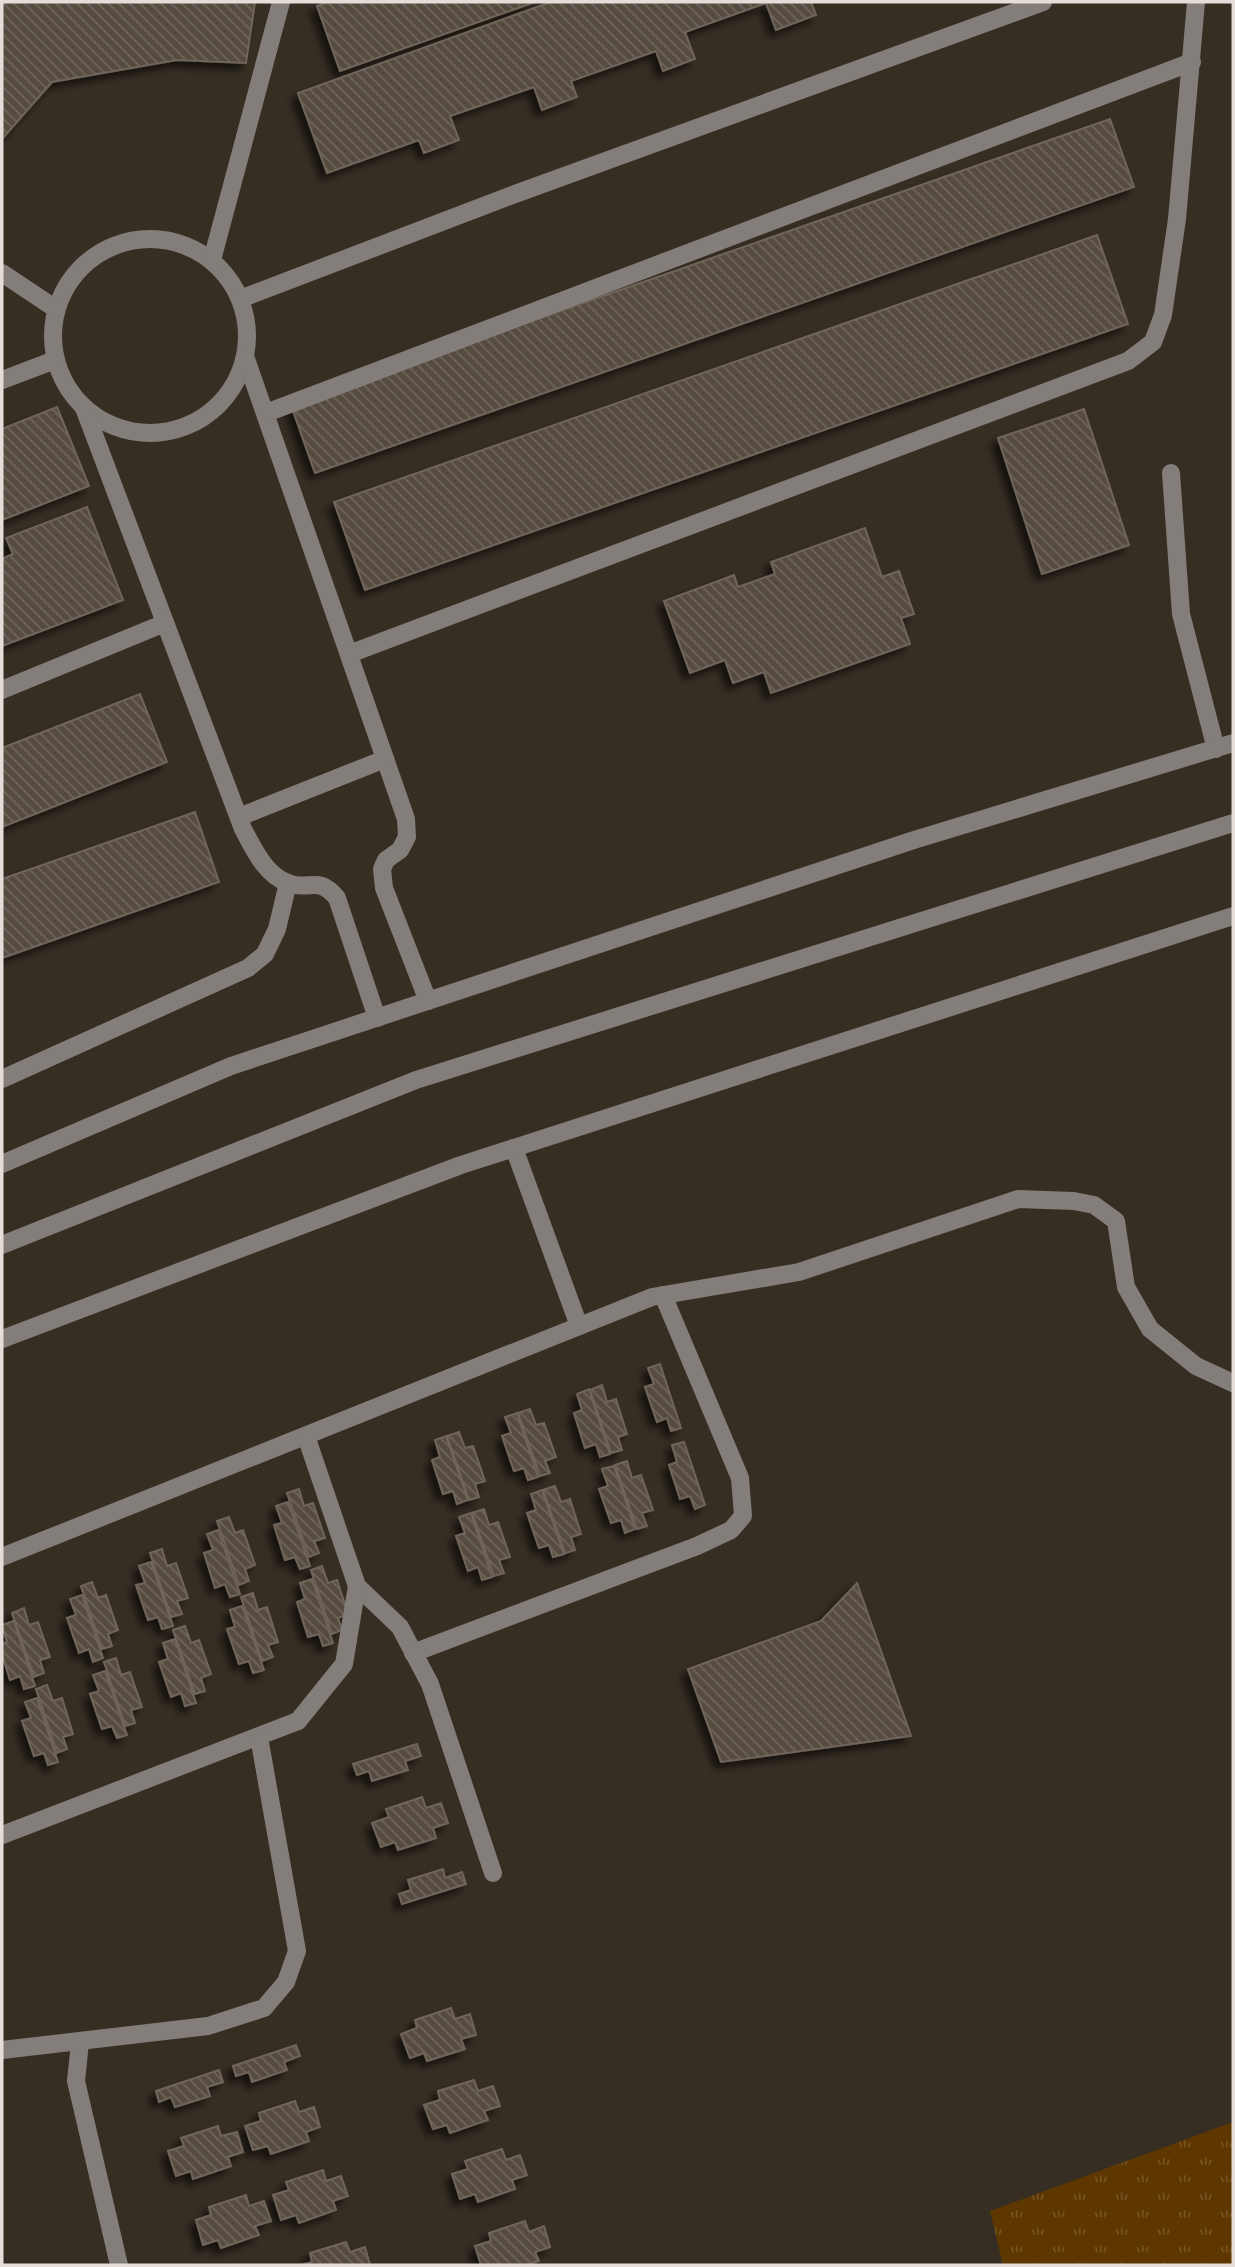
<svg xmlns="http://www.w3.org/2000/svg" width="1235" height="2267" font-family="Literata,serif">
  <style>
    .grass { fill: url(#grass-tufts) }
    .building { fill: url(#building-back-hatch); stroke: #70655a; stroke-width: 2; filter: url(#shadow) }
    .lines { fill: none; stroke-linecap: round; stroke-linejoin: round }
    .minor { stroke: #837e79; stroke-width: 18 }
  </style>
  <defs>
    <pattern id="grass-tufts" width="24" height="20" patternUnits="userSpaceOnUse" patternTransform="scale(1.75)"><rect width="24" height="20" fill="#5e3700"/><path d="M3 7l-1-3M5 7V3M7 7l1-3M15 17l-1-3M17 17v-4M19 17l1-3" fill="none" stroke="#755424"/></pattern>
    <pattern id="building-back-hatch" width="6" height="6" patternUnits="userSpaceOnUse" patternTransform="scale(1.75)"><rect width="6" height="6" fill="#564c41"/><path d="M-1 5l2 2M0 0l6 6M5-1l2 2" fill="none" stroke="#6e655c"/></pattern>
    <filter id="shadow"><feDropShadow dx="-6" dy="6" stdDeviation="3.5" flood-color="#0009"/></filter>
  </defs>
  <rect width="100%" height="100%" fill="#362d23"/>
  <!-- grass -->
  <path class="grass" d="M1233 2122V2265H1003L990 2211Z"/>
  <!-- building -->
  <g class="building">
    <path d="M2 2H255L246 63 177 60 52 82 2 139Z"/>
    <path d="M329 2H535L340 71 317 6Z"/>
    <path d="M551 2H811L816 15 776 30 766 3 685 32 695 59 663 71 656 51 571 81 577 97 542 110 534 87 450 116 459 140 424 153 419 140 327 173 298 93Z"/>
    <path d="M1110 119 1134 187 315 473 291 405Z"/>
    <path d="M1097 235 1128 324 365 590 334 502Z"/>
    <path d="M57 407 89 486 2 520V429Z"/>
    <path d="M1084 409 1129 545 1042 574 998 438Z"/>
    <path d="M87 507 123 600 2 646V559L13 554 6 538Z"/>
    <path d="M865 528 882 577 899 571 914 614 901 618 910 644 771 693 764 672 733 683 725 660 690 673 664 601 734 575 738 587 775 574 771 562Z"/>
    <path d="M140 694 167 762 2 827V748Z"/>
    <path d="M195 812 219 882 2 958V879Z"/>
    <path d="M660 1364 681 1428 671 1431 667 1418 657 1422 645 1387 654 1384 648 1368Z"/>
    <path d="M602 1385 607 1402 616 1399 627 1434 618 1437 622 1450 611 1453 590 1390Z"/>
    <path d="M589 1389 610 1454 600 1457 596 1444 585 1448 574 1413 582 1410 577 1394Z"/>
    <path d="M530 1409 536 1425 544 1423 556 1457 545 1461 550 1473 540 1476 518 1413Z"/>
    <path d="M517 1413 538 1477 528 1480 524 1468 514 1471 502 1436 511 1433 505 1417Z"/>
    <path d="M459 1432 465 1448 473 1446 485 1481 475 1484 479 1497 469 1500 447 1436Z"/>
    <path d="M446 1436 468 1500 457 1504 453 1491 443 1494 432 1460 440 1457 435 1440Z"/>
    <path d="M684 1442 705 1505 695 1509 690 1496 680 1499 669 1465 677 1462 672 1445Z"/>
    <path d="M627 1461 632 1478 641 1475 653 1510 642 1513 647 1526 637 1529 615 1465Z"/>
    <path d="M614 1466 635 1529 625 1533 621 1520 611 1523 599 1489 608 1486 602 1469Z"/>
    <path d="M555 1486 561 1502 570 1499 581 1534 571 1537 575 1550 565 1553 543 1490Z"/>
    <path d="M299 1489 304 1506 313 1503 325 1538 314 1541 319 1553 309 1557 287 1493Z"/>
    <path d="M542 1490 564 1554 553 1557 549 1545 539 1548 527 1513 536 1510 531 1494Z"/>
    <path d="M288 1502 310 1566 300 1569 295 1557 285 1560 274 1525 282 1523 276 1506Z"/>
    <path d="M484 1509 489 1525 498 1522 510 1557 499 1560 504 1573 494 1576 472 1513Z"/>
    <path d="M471 1513 492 1577 482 1580 478 1567 468 1571 456 1536 465 1533 459 1517Z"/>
    <path d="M229 1517 235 1533 243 1530 255 1565 245 1569 249 1581 239 1585 217 1521Z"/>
    <path d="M218 1530 240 1594 230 1597 225 1584 215 1588 204 1553 213 1550 207 1534Z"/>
    <path d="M162 1549 167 1566 176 1563 188 1598 177 1601 182 1614 171 1617 150 1553Z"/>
    <path d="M151 1562 173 1626 162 1629 158 1617 148 1620 136 1585 145 1583 139 1566Z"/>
    <path d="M322 1566 328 1583 337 1580 348 1614 338 1618 342 1630 332 1634 311 1570Z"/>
    <path d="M312 1579 333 1643 323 1646 319 1634 308 1637 297 1602 305 1599 300 1583Z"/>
    <path d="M92 1582 98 1598 106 1595 118 1630 108 1634 112 1646 102 1649 81 1586Z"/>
    <path d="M857 1583 911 1736 721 1762 688 1669 821 1621Z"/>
    <path d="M253 1593 258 1610 267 1607 278 1642 268 1645 273 1657 262 1661 241 1597Z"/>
    <path d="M82 1595 103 1658 93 1662 89 1649 79 1653 67 1618 76 1615 70 1599Z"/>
    <path d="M242 1606 264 1670 253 1673 249 1661 239 1664 227 1629 235 1627 230 1610Z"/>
    <path d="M24 1608 29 1625 38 1622 50 1657 40 1660 44 1673 34 1677 12 1613Z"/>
    <path d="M14 1621 35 1686 24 1689 20 1676 10 1680 2 1654V1644L7 1642 2 1625Z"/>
    <path d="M185 1626 191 1643 199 1640 211 1674 201 1678 205 1691 195 1694 173 1630Z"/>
    <path d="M175 1639 196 1703 185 1706 181 1693 171 1697 159 1662 168 1659 163 1643Z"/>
    <path d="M116 1658 121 1675 130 1672 142 1707 131 1710 135 1723 125 1726 104 1662Z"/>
    <path d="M105 1671 127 1735 117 1738 112 1726 102 1729 90 1694 99 1691 93 1675Z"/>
    <path d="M47 1685 53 1701 62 1698 73 1734 63 1737 67 1749 57 1753 36 1689Z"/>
    <path d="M37 1698 58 1762 48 1765 44 1753 34 1756 22 1721 31 1718 25 1702Z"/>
    <path d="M417 1744 421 1756 405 1761 408 1770 372 1781 369 1771 357 1775 353 1764Z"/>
    <path d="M422 1797 426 1808 441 1803 448 1823 433 1828 436 1838 398 1850 395 1842 381 1847 372 1823 389 1817 386 1809Z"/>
    <path d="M443 1869 445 1878 462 1872 466 1884 402 1904 399 1894 411 1890 408 1880Z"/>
    <path d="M451 2008 455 2019 470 2014 476 2035 461 2039 465 2049 427 2061 424 2053 410 2058 401 2034 417 2028 415 2020Z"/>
    <path d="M296 2045 300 2056 284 2062 287 2070 252 2082 249 2072 236 2076 233 2066Z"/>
    <path d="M219 2070 223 2082 207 2087 210 2096 175 2107 171 2097 159 2102 156 2091Z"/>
    <path d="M474 2080 478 2091 493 2086 500 2106 484 2111 488 2120 450 2133 447 2125 433 2129 424 2105 440 2100 438 2091Z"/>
    <path d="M295 2101 299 2112 314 2107 320 2127 306 2132 309 2141 271 2154 268 2146 253 2150 245 2126 261 2121 259 2113Z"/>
    <path d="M218 2126 221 2136 237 2132 243 2152 228 2157 231 2166 193 2179 191 2171 176 2176 168 2151 184 2146 181 2138Z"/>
    <path d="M502 2149 506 2160 520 2155 527 2175 512 2180 515 2189 478 2202 475 2194 460 2199 452 2174 468 2169 465 2161Z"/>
    <path d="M323 2170 326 2181 341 2176 348 2196 333 2201 336 2210 299 2223 296 2215 281 2220 273 2195 289 2190 286 2182Z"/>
    <path d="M246 2195 249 2206 264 2201 271 2221 255 2226 259 2235 221 2248 218 2240 203 2245 196 2220 211 2215 209 2207Z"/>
    <path d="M525 2221 529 2232 544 2226 550 2247 535 2252 539 2261 526 2265H481L475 2246 491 2241 489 2233Z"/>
    <path d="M346 2242 350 2252 365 2247 370 2265H301L312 2262 310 2253Z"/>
  </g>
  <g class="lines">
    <!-- minor -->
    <g class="minor">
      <circle cx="150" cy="336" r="97"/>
      <path d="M212 260 281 2"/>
      <path d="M2 273 56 309"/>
      <path d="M240 299 515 194 1043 2"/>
      <path d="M246 359 406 819 407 837 400 850 386 860 382 869 384 888 428 1001"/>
      <path d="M2 380 55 360"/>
      <path d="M84 408 243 829C254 849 265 875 288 883 310 892 317 874 337 898L377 1018"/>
      <path d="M266 413 1192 62"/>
      <path d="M1171 473 1181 614 1216 749"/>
      <path d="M349 654 1128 361 1153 342 1163 315 1177 219 1196 2"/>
      <path d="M2 690 165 623"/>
      <path d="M239 817 385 759"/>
      <path d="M2 1079 248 968 265 954 277 929 288 883"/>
      <path d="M514 1148 579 1326"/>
      <path d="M2 1164 231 1066 914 840 1233 743"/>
      <path d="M2 1245 416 1080 1233 823"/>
      <path d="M2 1339 461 1165 1233 916"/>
      <path d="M2 1557 652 1297 799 1272 1018 1199 1074 1201 1094 1205 1116 1221 1126 1287 1150 1329 1196 1366 1233 1383"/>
      <path d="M357 1586 400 1627 430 1684 493 1873"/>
      <path d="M413 1653 697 1546 731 1530 743 1516 740 1478 663 1295"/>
      <path d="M2 1835 298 1721 344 1664 357 1586 306 1436"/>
      <path d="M80 2042 76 2081 119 2265"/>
      <path d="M2 2050 208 2026 264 2008 286 1982 297 1951 259 1737"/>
    </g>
  </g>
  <!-- border -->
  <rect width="1235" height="2267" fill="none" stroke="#e5ded8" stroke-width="7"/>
</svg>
